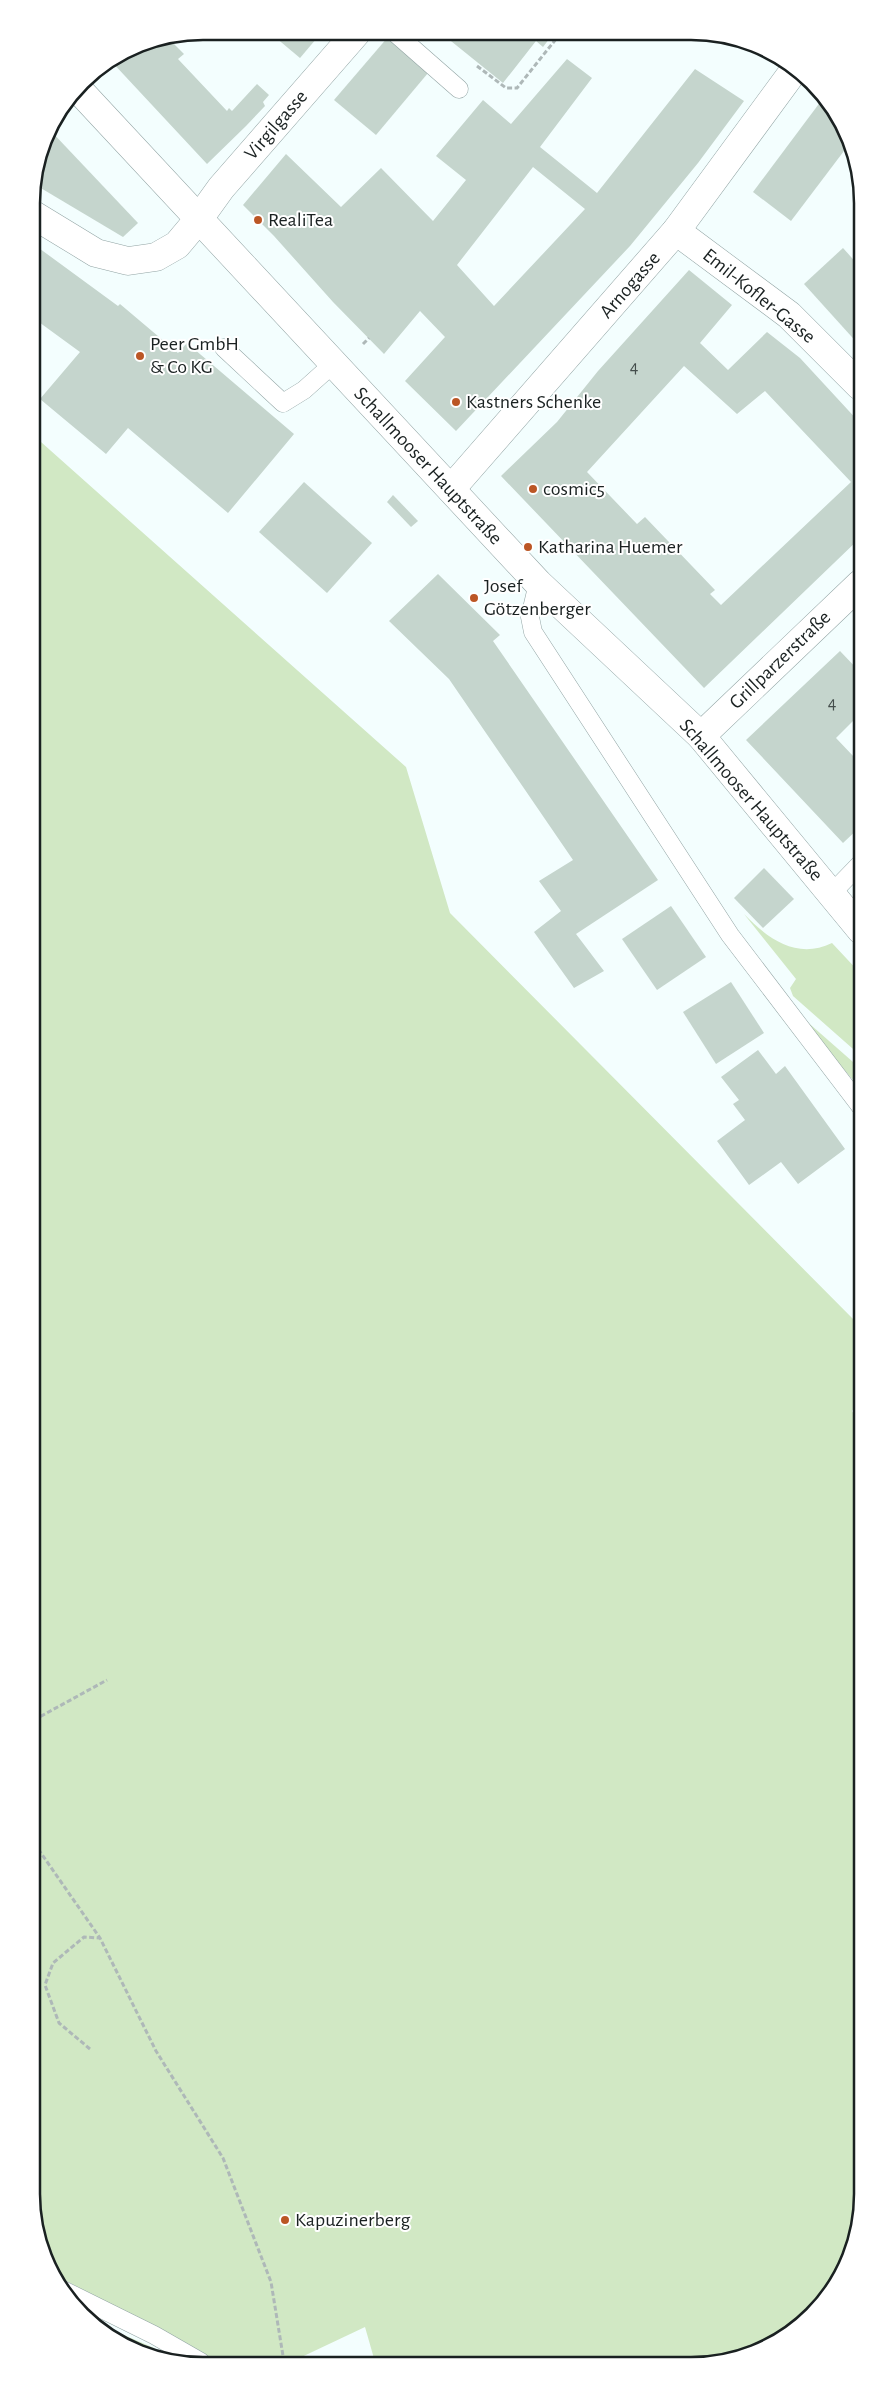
<svg xmlns="http://www.w3.org/2000/svg" width="894" height="2397" font-family="'Alegreya Sans',sans-serif">
  <style>
    .green { fill: #d1e8c4 }
    .building { fill: #c5d5cd; fill-rule: evenodd }
    .lines { fill: none; stroke-linecap: round; stroke-linejoin: round }
    .lane-casing { stroke: #92a4a4; stroke-width: 19 }
    .street-casing { stroke: #92a4a4; stroke-width: 29 }
    .secondary-casing { stroke: #92a4a4; stroke-width: 29 }
    .path { stroke: #aeb8b8; stroke-width: 3; stroke-dasharray: 5 2.5; stroke-linecap: butt }
    .lane { stroke: #fff; stroke-width: 18 }
    .street { stroke: #fff; stroke-width: 28 }
    .secondary { stroke: #fff; stroke-width: 28 }
    .poi-dot { fill: #bb5625; stroke: #fff; stroke-width: 2 }
    .labels { text-anchor: middle; dominant-baseline: central; stroke-width: 4; stroke-linejoin: round; paint-order: stroke }
    .number-label { font-size: 18px; fill: #454e4c }
    .street-label { font-size: 20px; fill: #1a2121; stroke: #fff }
    .poi-label { font-size: 20px; fill: #1a2121; stroke: #fff; text-anchor: start }
    .rim { fill: none; stroke: #1a2121; stroke-width: 2.5 }
  </style>
  <rect width="100%" height="100%" fill="#f3fefe"/>
  <!-- green -->
  <g class="green">
    <path d="M32 434 406 767 450 913 861 1327V1398L852 1411 861 1427 862 2205 850 2260 820 2307 777 2343 725 2362H375L365 2327 291 2362H215L52 2273 35 2228Z"/>
    <path d="M744 914C768 939 797 960 832 943L861 974V1056L793 996 790 988 796 979Z"/>
    <path d="M804 1019 861 1069V1089L804 1024Z"/>
    <path d="M87 2319 154 2348 170 2363 127 2348Z"/>
  </g>
  <!-- building -->
  <g class="building">
    <path d="M269 32H322L300 58Z"/>
    <path d="M441 33H498L553 34 543 47 536 41 503 83Z"/>
    <path d="M388 37 428 73 376 135 334 100Z"/>
    <path d="M168 38 184 54 178 59 227 111 229 108 232 111 257 84 269 95 263 102 265 106 246 126 207 164 111 61 137 44Z"/>
    <path d="M567 59 592 78 540 147 597 193 695 69 744 101 698 163 630 246 456 431 405 381 445 337 420 311 384 354 333 302 274 236 243 205 286 154 341 207 381 168 433 221 466 180 436 156 483 100 511 124ZM533 167 585 209 494 306 457 265Z"/>
    <path d="M824 97 840 117 850 143 791 221 753 192Z"/>
    <path d="M49 129 138 223 123 237 34 184Z"/>
    <path d="M32 243 118 306 120 304 178 353 187 343 294 434 228 513 128 428 106 454 40 399 80 352 32 317Z"/>
    <path d="M843 248 860 267V346L804 284Z"/>
    <path d="M689 270 732 305 700 343 728 370 767 332 800 358 860 423V538L704 688 501 476 557 422 598 371ZM684 366 737 414 765 391 851 482 721 605 710 594 715 590 645 517 637 524 587 472Z"/>
    <path d="M304 482 372 543 327 593 259 532Z"/>
    <path d="M393 495 418 521 411 527 387 502Z"/>
    <path d="M438 574 500 635 493 641 658 880 576 934 604 971 574 988 534 932 561 911 539 881 573 860 449 679 389 621Z"/>
    <path d="M840 651 860 672V714L836 738 855 758 860 753V827L843 843 746 740Z"/>
    <path d="M764 868 794 899 763 928 734 898Z"/>
    <path d="M671 906 706 957 657 990 622 939Z"/>
    <path d="M731 982 764 1033 716 1064 683 1012Z"/>
    <path d="M758 1050 776 1074 785 1066 845 1149 798 1184 781 1162 749 1185 717 1141 745 1120 733 1104 739 1100 721 1077Z"/>
  </g>
  <g class="lines">
    <defs>
      <g id="lane">
        <path d="M394 32 459 89"/>
        <path d="M224 348 283 403 304 390 333 364"/>
        <path d="M538 583 530 617 533 632 730 935 861 1107"/>
        <path d="M831 894 860 864"/>
        <path d="M61 2289 154 2335 201 2362"/>
      </g>
      <g id="street">
        <path d="M32 214 96 253 128 261 156 257 177 245 198 220 221 188 357 32"/>
        <path d="M676 231 789 315 860 386"/>
        <path d="M451 489 676 231 795 69"/>
        <path d="M701 736 860 584"/>
      </g>
      <path id="secondary" d="M78 89 538 583 701 736 861 930"/>
    </defs>
    <!-- lane casing -->
    <use href="#lane" class="lane-casing"/>
    <!-- street casing -->
    <use href="#street" class="street-casing"/>
    <!-- secondary casing -->
    <use href="#secondary" class="secondary-casing"/>
    <!-- path -->
    <g class="path">
      <path d="M477 66 506 88H517L560 34"/>
      <path d="M363 344 369 338"/>
      <path d="M34 1720 107 1680"/>
      <path d="M34 1843 100 1938 156 2051 223 2158 271 2282 284 2362"/>
      <path d="M90 2049 59 2023 45 1985 53 1963 84 1937 99 1938"/>
    </g>
    <!-- lane -->
    <use href="#lane" class="lane"/>
    <!-- street -->
    <use href="#street" class="street"/>
    <!-- secondary -->
    <use href="#secondary" class="secondary"/>
  </g>
  <!-- markers -->
  <g class="poi-dot">
    <circle cx="258" cy="220" r="5"/>
    <circle cx="140" cy="356" r="5"/>
    <circle cx="456" cy="402" r="5"/>
    <circle cx="533" cy="489" r="5"/>
    <circle cx="528" cy="547" r="5"/>
    <circle cx="474" cy="598" r="5"/>
    <circle cx="285" cy="2220" r="5"/>
  </g>
  <g class="labels">
    <!-- number labels -->
    <g class="number-label">
      <text x="634" y="368">4</text>
      <text x="832" y="704">4</text>
    </g>
    <!-- street labels -->
    <g class="street-label">
      <text transform="translate(276 125) rotate(-49)">Virgilgasse</text>
      <text transform="translate(630 285) rotate(-49)">Arnogasse</text>
      <text transform="translate(759 296) rotate(39)">Emil-Kofler-Gasse</text>
      <text transform="translate(428 466) rotate(47)">Schallmooser Hauptstraße</text>
      <text transform="translate(780 660) rotate(-44)">Grillparzerstraße</text>
      <text transform="translate(751 800) rotate(49)">Schallmooser Hauptstraße</text>
    </g>
    <!-- poi labels -->
    <g class="poi-label">
      <text x="268" y="220">RealiTea</text>
      <text x="150" y="344">Peer GmbH<tspan x="150" dy="23">&amp; Co KG</tspan></text>
      <text x="466" y="402">Kastners Schenke</text>
      <text x="543" y="489">cosmic5</text>
      <text x="538" y="547">Katharina Huemer</text>
      <text x="484" y="586">Josef<tspan x="484" dy="23">Götzenberger</tspan></text>
      <text x="295" y="2220">Kapuzinerberg</text>
    </g>
  </g>
  <!-- crop -->
  <path d="M0 0H894V2397H0ZM203 40H691A163 163 0 0 1 854 203V2194A163 163 0 0 1 691 2357H203A163 163 0 0 1 40 2194V203A163 163 0 0 1 203 40Z" fill="#fff" fill-rule="evenodd"/>
  <path class="rim" d="M203 40H691A163 163 0 0 1 854 203V2194A163 163 0 0 1 691 2357H203A163 163 0 0 1 40 2194V203A163 163 0 0 1 203 40Z"/>
</svg>
